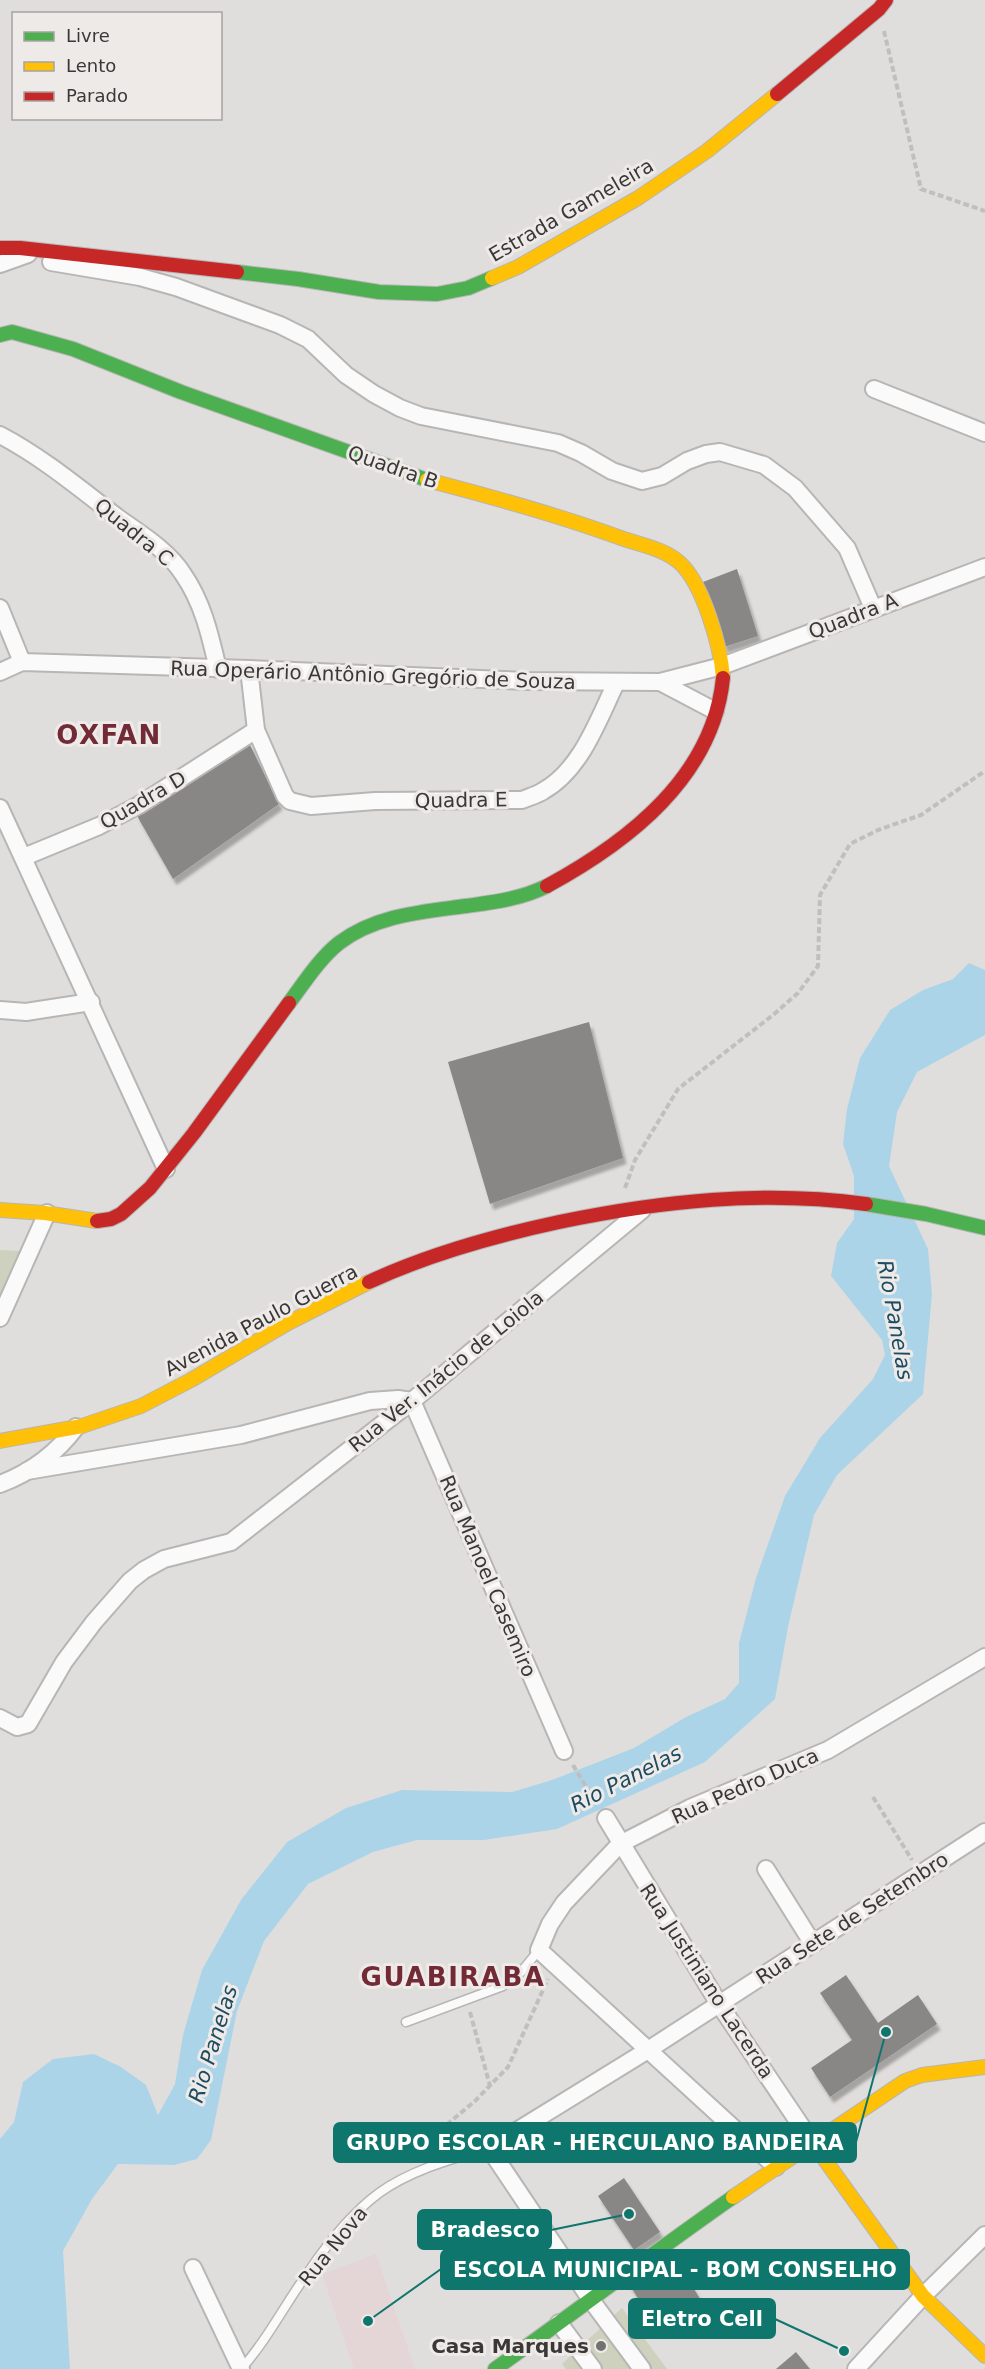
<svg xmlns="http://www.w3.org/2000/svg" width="985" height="2369" font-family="'DejaVu Sans',sans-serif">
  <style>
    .education { fill: #e4d5d6 }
    .green { fill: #ced1bd }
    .water { fill: #acd4e9 }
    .building { fill: #888786; filter: url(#shadow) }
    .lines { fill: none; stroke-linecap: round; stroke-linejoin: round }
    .lane-casing { stroke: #b7b6b4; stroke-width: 11 }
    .street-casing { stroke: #b7b6b4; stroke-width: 20 }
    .fast-casing { stroke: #b7b6b4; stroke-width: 16 }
    .slow-casing { stroke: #b7b6b4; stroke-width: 16 }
    .jam-casing { stroke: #b7b6b4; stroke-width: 16 }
    .path { stroke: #c0bfbf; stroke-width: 4; stroke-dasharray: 6 3; stroke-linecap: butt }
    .lane { stroke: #fafafa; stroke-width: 8 }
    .street { stroke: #fafafa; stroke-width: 16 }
    .fast { stroke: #4caf50; stroke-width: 14 }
    .slow { stroke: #ffc107; stroke-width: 14 }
    .jam { stroke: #c62828; stroke-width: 14 }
    .poi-dot { fill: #747271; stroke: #eeeae8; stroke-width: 2 }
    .labels { text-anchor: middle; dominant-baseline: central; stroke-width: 6; stroke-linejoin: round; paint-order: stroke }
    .street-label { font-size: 20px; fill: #3a3837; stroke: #eeeae8 }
    .poi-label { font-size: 20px; font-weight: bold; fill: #3a3837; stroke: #eeeae8; text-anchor: end }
    .water-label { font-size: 21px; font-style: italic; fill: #1d4c62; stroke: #eeeae8 }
    .district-label { font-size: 26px; font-weight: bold; letter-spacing: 1.5px; fill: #722b36; stroke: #eeeae8 }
    .leader { fill: none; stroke: #0f766e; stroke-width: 2 }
    .callout-dot { fill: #0f766e; stroke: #eeeae8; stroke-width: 2 }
    .callout { fill: #0f766e; stroke: #0f766e; stroke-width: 2 }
    .callout-label { font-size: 21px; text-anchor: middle; font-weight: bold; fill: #fff }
  </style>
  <defs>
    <filter id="shadow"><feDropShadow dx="3.5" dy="6" stdDeviation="1.5" flood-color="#0004"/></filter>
  </defs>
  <rect width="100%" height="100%" fill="#e0dedc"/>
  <!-- education -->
  <path class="education" d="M376 2254 415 2369H354L322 2274Z"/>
  <!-- green -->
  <g class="green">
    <path d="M0 1250 20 1251 0 1296Z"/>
    <path d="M622 2308 667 2369H566L562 2364Z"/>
  </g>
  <!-- water -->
  <path class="water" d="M969 963 985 970V1035L917 1072 897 1112 889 1166 928 1249 932 1294 923 1394 837 1475 814 1515 788 1627 775 1699 705 1762 557 1829 484 1840H417L373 1852 308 1884 264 1941 237 2011 211 2140 197 2159 174 2165 118 2164 92 2199 63 2251 70 2369H0V2139L14 2122 23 2082 53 2059 94 2054 121 2067 146 2085 158 2115 175 2084 183 2035 202 1970 241 1900 287 1842 346 1808 402 1790 512 1792 552 1780 634 1748 686 1717 725 1699 739 1683V1643L756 1578 785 1496 820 1438 873 1379 885 1355 882 1340 831 1276 837 1243 854 1219V1176L843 1144 847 1109 860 1058 890 1010 923 990 953 979Z"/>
  <!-- building -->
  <g class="building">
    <path d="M737 569 758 636 724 647 703 582Z"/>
    <path d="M249 743 279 804 173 879 136 814Z"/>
    <path d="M589 1022 623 1158 490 1204 448 1062Z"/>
    <path d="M846 1975 878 2023 918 1995 937 2024 830 2097 811 2068 852 2040 820 1993Z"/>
    <path d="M624 2178 660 2232 634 2250 598 2196Z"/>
    <path d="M668 2247 702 2302 659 2332 624 2276Z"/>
    <path d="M796 2352 810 2369H776Z"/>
  </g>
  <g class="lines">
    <defs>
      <g id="lane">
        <path d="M406 2022 503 1986 521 1972 539 1950"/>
        <path d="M241 2369C268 2339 285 2304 309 2271 328 2243 352 2213 379 2193 411 2170 452 2159 489 2148"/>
      </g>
      <g id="street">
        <path d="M51 262 140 277 176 287 280 325 308 339 346 375 374 394 400 408 421 416 558 443 581 453 612 471 642 481 662 476 687 461 706 454 720 452 764 465 795 488 847 548 873 608"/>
        <path d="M0 264 28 254"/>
        <path d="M874 389 985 433"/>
        <path d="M0 435C42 457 79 488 117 517 139 533 168 550 183 574 203 603 210 635 218 669"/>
        <path d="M0 608 22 662"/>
        <path d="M249 669 256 730 285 796 290 801 311 806 375 801 522 800C529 797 537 795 543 791 581 770 598 720 616 683"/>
        <path d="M0 672 22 662 249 669 527 681 660 682 722 666 985 567"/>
        <path d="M660 682 715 711"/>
        <path d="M0 808 166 1169"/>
        <path d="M24 857 99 826 139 805 256 730"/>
        <path d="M0 1010 26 1012 91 1002"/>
        <path d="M0 1318 47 1213"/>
        <path d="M412 1401 564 1751"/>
        <path d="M27 1471 241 1435 370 1401 398 1399 412 1401"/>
        <path d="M0 1484C32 1472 56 1454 76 1427"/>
        <path d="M0 1718 17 1727 28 1724 64 1662 94 1622 130 1581 144 1570 164 1559 231 1542 412 1401 642 1210"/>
        <path d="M606 1818 719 2004 812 2142"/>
        <path d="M766 1869 813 1944"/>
        <path d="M776 2167 539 1950 550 1924 564 1903 620 1844 690 1808 828 1750 985 1657"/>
        <path d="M193 2268 241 2369"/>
        <path d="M559 2323 593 2369"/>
        <path d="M642 2369 591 2300 489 2148 648 2050 985 1832"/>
        <path d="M856 2369 923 2296 985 2235"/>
      </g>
      <g id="fast">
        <path d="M237 272 298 279 379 292 437 294 468 288 492 278"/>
        <path d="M0 335 12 332 73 349 181 392 427 480"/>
        <path d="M289 1003C304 983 319 959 339 943 376 915 422 912 466 906 494 902 521 899 547 886"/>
        <path d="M866 1204 926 1214 985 1228"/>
        <path d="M495 2369C575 2312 653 2253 733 2197"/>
      </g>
      <g id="slow">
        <path d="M492 278 518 267 638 198 707 151 777 94"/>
        <path d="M427 480C493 497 558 515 621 538 641 545 665 549 680 563 703 584 721 647 723 678"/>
        <path d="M0 1210 45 1213 97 1221"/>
        <path d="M0 1441 82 1426 141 1406 191 1380 288 1323 369 1282"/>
        <path d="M812 2142 923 2296 985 2356"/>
        <path d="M733 2197 905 2081 922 2075 985 2067"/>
      </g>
      <g id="jam">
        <path d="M777 94 879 9 886 0"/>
        <path d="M0 248H20L237 272"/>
        <path d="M547 886C628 842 713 777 723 678"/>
        <path d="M97 1221 111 1219 121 1214 150 1188 194 1133 289 1003"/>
        <path d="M369 1282C429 1254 494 1236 559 1222 661 1201 762 1190 866 1204"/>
      </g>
    </defs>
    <!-- lane casing -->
    <use href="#lane" class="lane-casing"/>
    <!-- street casing -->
    <use href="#street" class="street-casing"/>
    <!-- fast casing -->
    <use href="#fast" class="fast-casing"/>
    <!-- slow casing -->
    <use href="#slow" class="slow-casing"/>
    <!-- jam casing -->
    <use href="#jam" class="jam-casing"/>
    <!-- path -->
    <g class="path">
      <path d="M884 31 921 189 985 211"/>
      <path d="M625 1188 635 1160 678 1089 773 1015 798 993 818 966 820 895 850 844 878 830 921 815 985 771"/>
      <path d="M573 1765 597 1805"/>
      <path d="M873 1797 912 1860"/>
      <path d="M470 2012 490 2086"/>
      <path d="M437 2153 432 2137 475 2101 508 2067 548 1979"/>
    </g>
    <!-- lane -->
    <use href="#lane" class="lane"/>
    <!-- street -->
    <use href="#street" class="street"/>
    <!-- fast -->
    <use href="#fast" class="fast"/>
    <!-- slow -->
    <use href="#slow" class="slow"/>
    <!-- jam -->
    <use href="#jam" class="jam"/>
  </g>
  <!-- markers -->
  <circle class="poi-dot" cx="601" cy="2346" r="6"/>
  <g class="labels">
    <!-- street labels -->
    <g class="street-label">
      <text transform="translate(571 210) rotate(-30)">Estrada Gameleira</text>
      <text transform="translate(393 467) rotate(19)">Quadra B</text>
      <text transform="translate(134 532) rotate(39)">Quadra C</text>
      <text transform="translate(853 616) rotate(-21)">Quadra A</text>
      <text transform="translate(373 675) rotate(2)">Rua Operário Antônio Gregório de Souza</text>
      <text transform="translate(143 800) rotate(-30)">Quadra D</text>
      <text transform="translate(461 800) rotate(-1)">Quadra E</text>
      <text transform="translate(261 1320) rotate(-28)">Avenida Paulo Guerra</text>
      <text transform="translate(446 1371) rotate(-39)">Rua Ver. Inácio de Loiola</text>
      <text transform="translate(488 1576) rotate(67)">Rua Manoel Casemiro</text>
      <text transform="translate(745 1786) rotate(-24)">Rua Pedro Duca</text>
      <text transform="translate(852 1918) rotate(-33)">Rua Sete de Setembro</text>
      <text transform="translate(707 1981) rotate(57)">Rua Justiniano Lacerda</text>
      <text transform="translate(333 2246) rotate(-51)">Rua Nova</text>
    </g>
    <!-- poi labels -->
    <g class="poi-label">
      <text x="589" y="2346">Casa Marques</text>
    </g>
    <!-- water labels -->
    <g class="water-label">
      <text transform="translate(895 1320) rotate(80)">Rio Panelas</text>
      <text transform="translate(626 1779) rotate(-27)">Rio Panelas</text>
      <text transform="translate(213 2044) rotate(-73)">Rio Panelas</text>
    </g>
    <!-- district labels -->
    <g class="district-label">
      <text x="109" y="735">OXFAN</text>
      <text x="453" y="1977">GUABIRABA</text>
    </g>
  </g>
  <!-- callouts -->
  <path class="leader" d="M886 2032L856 2142M629 2214L551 2230M368 2321L441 2269M844 2351L775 2319"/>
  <g class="callout-dot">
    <circle cx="886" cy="2032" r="6"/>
    <circle cx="629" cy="2214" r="6"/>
    <circle cx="368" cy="2321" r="6"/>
    <circle cx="844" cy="2351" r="6"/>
  </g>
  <g class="callout">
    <rect x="334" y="2123" width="522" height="39" rx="6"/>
    <rect x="418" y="2210" width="133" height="39" rx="6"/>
    <rect x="441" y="2250" width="468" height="39" rx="6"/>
    <rect x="629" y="2299" width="146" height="39" rx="6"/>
  </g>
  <g class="callout-label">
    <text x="595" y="2150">GRUPO ESCOLAR - HERCULANO BANDEIRA</text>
    <text x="485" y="2237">Bradesco</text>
    <text x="675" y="2277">ESCOLA MUNICIPAL - BOM CONSELHO</text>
    <text x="702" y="2326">Eletro Cell</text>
  </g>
  <!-- legend -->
  <rect x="12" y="12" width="210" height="108" fill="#eeeae8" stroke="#a6a3a1" stroke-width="1.5"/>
  <rect x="24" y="32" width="30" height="9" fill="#4caf50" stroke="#a6a3a1" stroke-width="1.5"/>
  <text x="66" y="42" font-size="18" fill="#3a3837">Livre</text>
  <rect x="24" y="62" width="30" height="9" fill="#ffc107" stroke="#a6a3a1" stroke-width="1.5"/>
  <text x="66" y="72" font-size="18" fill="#3a3837">Lento</text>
  <rect x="24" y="92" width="30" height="9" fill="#c62828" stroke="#a6a3a1" stroke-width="1.5"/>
  <text x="66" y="102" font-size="18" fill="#3a3837">Parado</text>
</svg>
